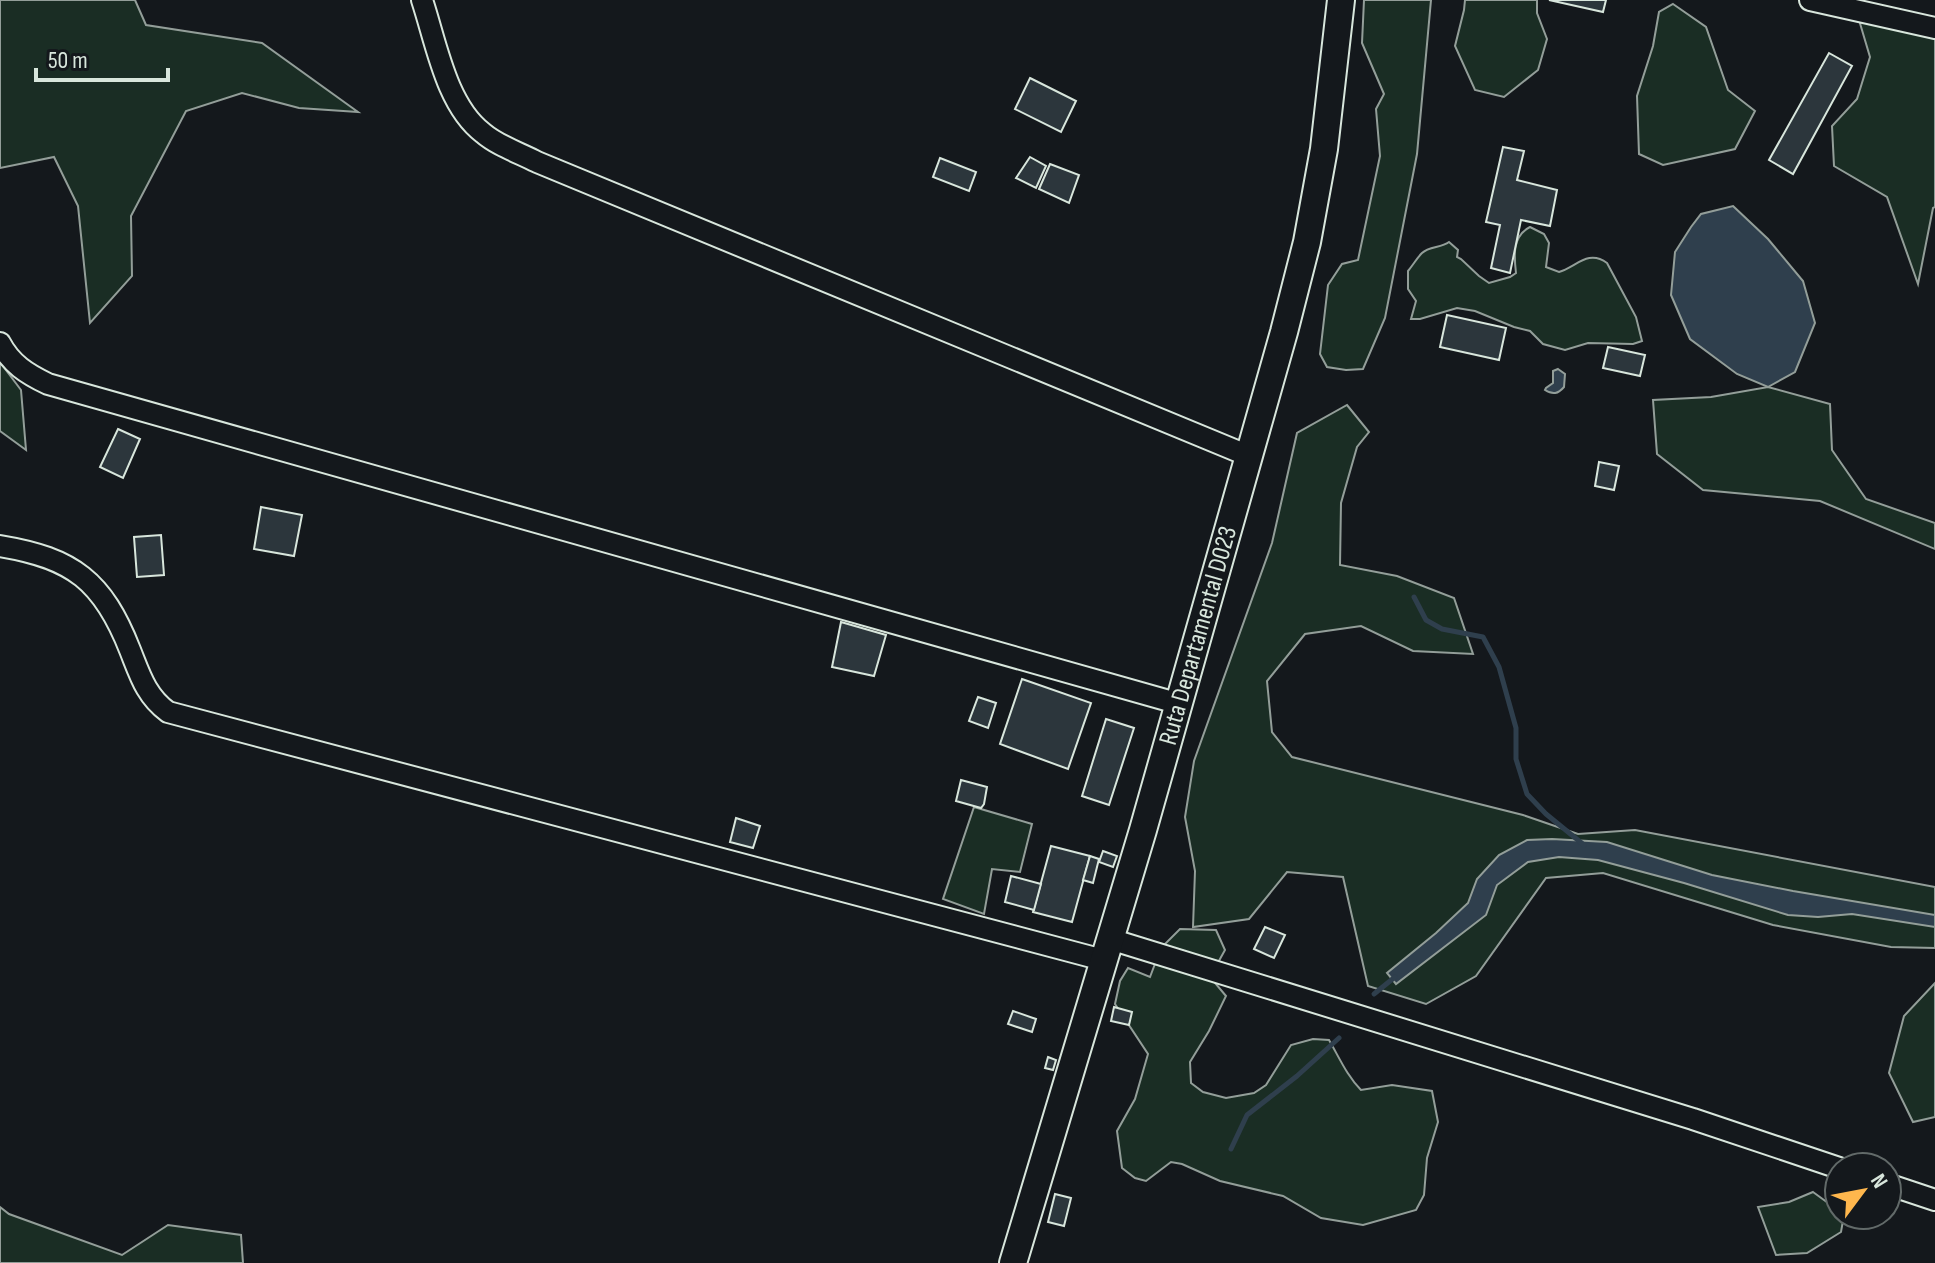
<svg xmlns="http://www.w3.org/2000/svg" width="1935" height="1263" font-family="'Sofia Sans Condensed',sans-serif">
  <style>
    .green { fill: #1a2d24; stroke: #939e99; stroke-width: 2 }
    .water { fill: #2f3f4d; stroke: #939e99; stroke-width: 2 }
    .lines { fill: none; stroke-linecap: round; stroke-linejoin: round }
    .stream { stroke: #2f3f4d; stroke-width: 5 }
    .building { fill: #2c363c; stroke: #d8e6dc; stroke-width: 2 }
    .minor-casing { stroke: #d8e6dc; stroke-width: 24 }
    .major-casing { stroke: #d8e6dc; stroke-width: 30 }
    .minor { stroke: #14181c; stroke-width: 20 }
    .major { stroke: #14181c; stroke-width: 26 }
    .labels { text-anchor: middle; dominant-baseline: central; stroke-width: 6; stroke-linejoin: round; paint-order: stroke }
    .street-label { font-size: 26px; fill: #d8e6dc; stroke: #14181c }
  </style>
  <rect width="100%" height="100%" fill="#14181c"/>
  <!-- green -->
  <g class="green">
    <path d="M0 0H135L146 25 262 43 358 112 299 108 242 93 186 111 131 216 132 276 90 323 78 206 54 157 0 168Z"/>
    <path d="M1364 0H1431L1417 154 1385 318 1363 369 1346 370 1327 367 1320 354 1328 285 1342 264 1358 260 1380 156 1376 109 1384 94 1362 43Z"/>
    <path d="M1465 0H1537V13L1547 39 1538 70 1504 97 1475 90 1455 46 1464 10Z"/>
    <path d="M1673 4 1706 27 1728 90 1755 111 1735 149 1663 165 1639 154 1637 96 1653 46 1659 12Z"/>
    <path d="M1859 20 1935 31V207L1933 208 1918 284 1887 197 1834 166 1832 126 1857 99 1870 57Z"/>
    <path d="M1530 227 1544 234 1549 243 1546 267 1559 272C1576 267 1588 249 1607 263L1636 317 1642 341 1633 344 1588 343 1565 350 1543 344 1530 331 1514 327 1475 311 1457 308 1420 319H1411L1416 301 1408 289V271C1413 265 1417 258 1422 253 1429 246 1441 248 1449 242L1458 250 1457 257 1461 259 1479 276 1489 283 1510 277 1516 273C1514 256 1512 236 1530 227Z"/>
    <path d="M0 362 21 390 26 450 0 431Z"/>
    <path d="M1768 387 1830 404 1832 450 1866 499 1935 523V549L1820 501 1703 490 1657 454 1653 400 1711 397Z"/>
    <path d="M1347 405 1369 432 1357 447 1341 503 1340 565 1397 576 1454 598 1473 654 1413 651 1361 626 1305 634 1267 681 1272 732 1292 757 1523 815 1578 834 1635 830 1935 887V948L1891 947 1773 925 1603 873 1546 878 1476 976 1426 1004 1368 986 1343 877 1287 872 1249 919 1193 927 1195 871 1185 817 1194 761 1272 543 1297 433Z"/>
    <path d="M974 807 1032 824 1020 872 992 869 984 914 943 899Z"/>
    <path d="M1180 929 1216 930 1225 950 1210 977 1226 996 1209 1031 1190 1062 1191 1083 1203 1092 1226 1098 1254 1093 1266 1085 1291 1045 1313 1039 1329 1040C1339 1057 1347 1076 1361 1090L1392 1085 1432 1091 1438 1122 1427 1158 1424 1195 1416 1210 1363 1225 1321 1218 1283 1196 1220 1181 1182 1164 1171 1162 1146 1181 1135 1178 1122 1168 1117 1131 1135 1099 1148 1054 1115 1004 1120 981 1128 968 1150 977 1161 948Z"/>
    <path d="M1935 983V1117L1913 1122 1889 1073 1904 1016Z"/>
    <path d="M1813 1192 1839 1211V1215H1844L1841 1232 1807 1253 1776 1255 1758 1207 1789 1202Z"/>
    <path d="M0 1207 9 1214 122 1255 168 1225 241 1235 243 1263H0Z"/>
  </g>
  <!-- water -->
  <g class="water">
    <path d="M1733 206 1768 239 1803 281 1815 323 1795 372 1768 387 1737 374 1690 339 1671 295 1675 252 1691 227 1701 214Z"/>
    <path d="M1558 369 1565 374 1564 387C1558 394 1553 395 1545 390L1546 388 1553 383V371Z"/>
    <path d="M1552 839 1607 842 1712 875 1793 891 1935 915V927L1852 914 1818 917 1788 915 1684 883 1598 860 1559 857 1528 862 1497 885 1486 915 1396 984 1387 973 1436 933 1468 903 1477 879 1499 855 1527 840Z"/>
  </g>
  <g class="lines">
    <!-- stream -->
    <g class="stream">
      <path d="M1414 597 1426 620 1442 629 1483 637 1499 667 1516 728V759L1527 794 1546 814 1584 845"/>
      <path d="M1374 994 1395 977"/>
      <path d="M1231 1149 1247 1115 1297 1076 1339 1038"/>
    </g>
  </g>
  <!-- building -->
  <g class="building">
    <path d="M1549 0H1606L1603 12Z"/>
    <path d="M1829 53 1852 66 1793 174 1769 160Z"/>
    <path d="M1030 78 1076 101 1061 132 1015 109Z"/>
    <path d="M1503 147 1524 151 1517 180 1557 190 1550 226 1521 220 1510 273 1491 268 1500 225 1486 222Z"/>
    <path d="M1030 157 1046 166 1036 188 1016 178Z"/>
    <path d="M940 158 976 172 969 191 933 177Z"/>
    <path d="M1050 164 1079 175 1069 203 1039 189Z"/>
    <path d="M1447 315 1506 328 1499 360 1440 347Z"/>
    <path d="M1608 347 1645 355 1640 376 1603 368Z"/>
    <path d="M118 429 140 439 123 478 100 467Z"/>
    <path d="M1599 462 1619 466 1614 490 1595 486Z"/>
    <path d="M261 507 302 515 294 556 254 549Z"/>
    <path d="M161 535 164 575 137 577 134 537Z"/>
    <path d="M841 622 886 635 874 676 832 667Z"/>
    <path d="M1022 679 1091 703 1068 769 1000 744Z"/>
    <path d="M978 697 996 703 988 728 969 721Z"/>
    <path d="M1106 719 1134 728 1109 805 1082 796Z"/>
    <path d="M961 780 987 787 984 804 981 808 956 801Z"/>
    <path d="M736 818 760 826 753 848 730 842Z"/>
    <path d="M1051 846 1090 856 1072 922 1033 912Z"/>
    <path d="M1103 851 1117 856 1113 867 1099 862Z"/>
    <path d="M1090 856 1099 859 1093 883 1083 880Z"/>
    <path d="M1011 876 1041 884 1034 910 1005 902Z"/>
    <path d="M1265 927 1285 935 1274 958 1254 949Z"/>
    <path d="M1114 1007 1132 1012 1129 1025 1111 1021Z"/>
    <path d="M1013 1011 1036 1019 1032 1032 1008 1024Z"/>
    <path d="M1048 1057 1056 1060 1053 1070 1045 1068Z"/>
    <path d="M1055 1194 1071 1198 1064 1226 1048 1222Z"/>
  </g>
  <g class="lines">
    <defs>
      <g id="minor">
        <path d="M422 0C436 42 446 105 483 133 498 146 520 153 537 162L1249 456"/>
        <path d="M1810 0 1935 28"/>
        <path d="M0 343C11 364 27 374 48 384L1180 704"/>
        <path d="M0 546C73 558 103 581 130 650 140 675 146 696 168 712L1103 960"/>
        <path d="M1110 939 1693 1119 1839 1168"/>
        <path d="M1887 1184 1935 1200"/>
      </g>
      <g id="major">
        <path id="s1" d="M1013 1263 1143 830 1284 332 1307 242 1324 149 1341 0"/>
      </g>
    </defs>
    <!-- minor casing -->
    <use href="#minor" class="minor-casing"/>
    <!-- major casing -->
    <use href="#major" class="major-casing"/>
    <!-- minor -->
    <use href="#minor" class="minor"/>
    <!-- major -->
    <use href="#major" class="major"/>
  </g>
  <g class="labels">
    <!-- street labels -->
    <g class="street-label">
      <text stroke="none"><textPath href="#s1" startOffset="654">Ruta Departamental D023</textPath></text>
    </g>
  </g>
  <!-- north arrow -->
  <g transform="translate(1863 1191) rotate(58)"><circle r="38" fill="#14181c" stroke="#626a69" stroke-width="2"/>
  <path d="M0-6L14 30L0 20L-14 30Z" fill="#ffb74d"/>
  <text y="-12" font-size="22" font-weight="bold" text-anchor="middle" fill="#d8e6dc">N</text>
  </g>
  <!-- scale -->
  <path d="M36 68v12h132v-12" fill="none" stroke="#d8e6dc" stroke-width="4"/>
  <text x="48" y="68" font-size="24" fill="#d8e6dc" stroke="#14181c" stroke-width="6" paint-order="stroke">50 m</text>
</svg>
